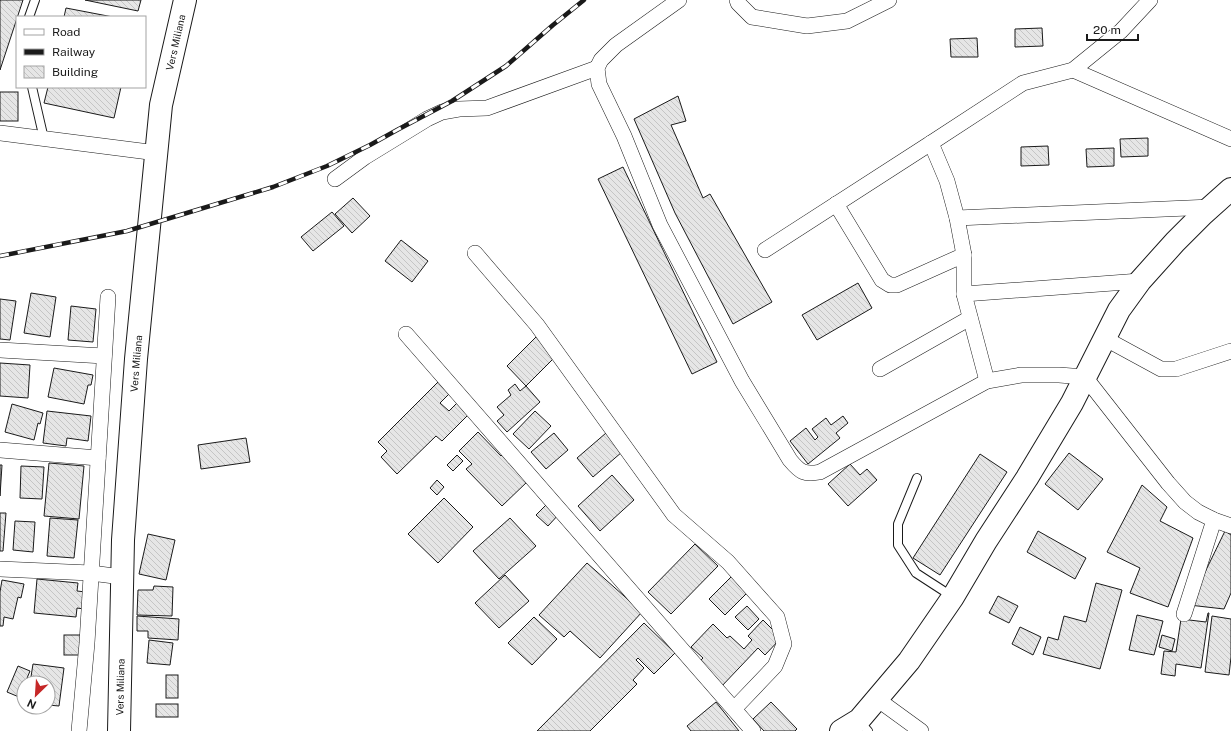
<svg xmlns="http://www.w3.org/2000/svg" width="1231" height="731" font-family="'Public Sans',sans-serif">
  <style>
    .building { fill: url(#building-back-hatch); stroke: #1a1a1a }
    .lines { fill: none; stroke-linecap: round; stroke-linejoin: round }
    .lane-casing { stroke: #1a1a1a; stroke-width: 10 }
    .street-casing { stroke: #1a1a1a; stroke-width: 16 }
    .secondary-casing { stroke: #1a1a1a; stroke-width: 24 }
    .lane { stroke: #fff; stroke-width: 8 }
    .street { stroke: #fff; stroke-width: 15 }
    .secondary { stroke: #fff; stroke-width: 22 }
    .rail-casing { stroke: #1a1a1a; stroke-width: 4.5 }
    .rail { stroke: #fff; stroke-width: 3; stroke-dasharray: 9; stroke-linecap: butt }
    .labels { text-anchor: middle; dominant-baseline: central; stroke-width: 3; stroke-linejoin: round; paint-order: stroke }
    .street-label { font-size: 10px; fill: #1a1a1a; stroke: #fff }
  </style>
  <defs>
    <pattern id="building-back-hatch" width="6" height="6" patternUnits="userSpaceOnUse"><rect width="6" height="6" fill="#e6e6e6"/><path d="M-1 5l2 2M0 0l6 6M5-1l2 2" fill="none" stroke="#c5c5c5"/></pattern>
  </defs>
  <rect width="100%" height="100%" fill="#fff"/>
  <!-- building -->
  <g class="building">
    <path d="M0 0H23L0 70Z"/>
    <path d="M85 0H141L138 11Z"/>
    <path d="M66 8 113 17H64Z"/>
    <path d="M1042 28 1043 46 1015 47V29Z"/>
    <path d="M977 38 978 57H951L950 39Z"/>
    <path d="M48 87H121L114 118 44 103Z"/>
    <rect x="0" y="92" width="18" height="29"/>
    <path d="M678 96 686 121 671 125 703 198 710 194 772 302 733 324 675 213 634 119Z"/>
    <path d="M1148 138V156L1121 157 1120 139Z"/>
    <path d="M1048 146 1049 165 1021 166V147Z"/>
    <path d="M1114 148V166L1087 167 1086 149Z"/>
    <path d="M623 167 717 362 692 374 598 179Z"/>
    <path d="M353 198 370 216 352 233 335 214Z"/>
    <path d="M332 212 344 226 313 251 301 237Z"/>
    <path d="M401 240 428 261 412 282 385 261Z"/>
    <path d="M858 283 872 308 817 340 802 315Z"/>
    <path d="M31 293 56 297 50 337 24 333Z"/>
    <path d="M0 299 16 301 10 340 0 339Z"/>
    <path d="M71 306 96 309 93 342 68 340Z"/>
    <path d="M537 336 556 356 526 386 507 366Z"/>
    <path d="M0 363 30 365 28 398 0 396Z"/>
    <path d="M54 368 93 375 91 385H88L84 404 48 397Z"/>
    <path d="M438 382 449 394 440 403 449 411 458 402 469 414 442 441 436 436 397 474 381 457 387 451 378 442Z"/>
    <path d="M515 384 520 391 526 386 540 402 507 432 497 421 504 415 497 407 511 395 508 390Z"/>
    <path d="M12 404 43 413 40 424 38 423 34 440 5 432Z"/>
    <path d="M47 411 91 416 88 441 67 438 66 446 43 443Z"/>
    <path d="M535 411 551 426 529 449 513 434Z"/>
    <path d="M843 416 848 423 836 433 840 438 808 464 790 441 806 428 815 440 818 437 812 429 826 418 831 425Z"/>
    <path d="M478 432 501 456 502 455 528 481 502 506 466 469 472 464 459 451Z"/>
    <path d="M554 433 568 450 546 469 531 452Z"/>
    <path d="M606 433 622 452 593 477 577 458Z"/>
    <path d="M246 438 250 462 201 469 198 445Z"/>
    <path d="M1069 453 1103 479 1078 510 1045 484Z"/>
    <path d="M980 454 1007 472 940 575 913 558Z"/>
    <path d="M457 455 463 461 453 471 447 465Z"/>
    <path d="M49 463 84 466 79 519 44 516Z"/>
    <path d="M850 464 860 475 867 469 877 480 848 506 828 484Z"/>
    <path d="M0 465H2L0 496Z"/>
    <path d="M21 466 44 467 42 499 20 498Z"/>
    <path d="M612 475 634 500 600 531 578 506Z"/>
    <path d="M437 480 444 487 437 495 430 488Z"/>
    <path d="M1142 485 1167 507 1160 521 1193 538 1168 607 1130 593 1140 568 1107 552Z"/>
    <path d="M444 498 473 527 438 563 408 534Z"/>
    <path d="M548 503 560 513 548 526 536 515Z"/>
    <path d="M0 513H6L3 551H0Z"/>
    <path d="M50 518 78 520 74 558 47 556Z"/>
    <path d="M510 518 536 546 499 579 473 551Z"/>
    <path d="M15 521 35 522 33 552 13 550Z"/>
    <path d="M1038 531 1086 558 1075 579 1027 552Z"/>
    <path d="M1225 531 1231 535V593L1224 609 1189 605Z"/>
    <path d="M148 534 175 540 166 580 139 574Z"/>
    <path d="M695 544 718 566 671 614 648 592Z"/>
    <path d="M587 563 642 612 600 658 570 631 564 637 539 615Z"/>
    <path d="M734 574 750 590 725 615 709 599Z"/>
    <path d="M505 575 529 601 499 628 475 603Z"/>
    <path d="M37 579 78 583 77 591 86 592 84 609 77 608 76 617 34 613Z"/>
    <path d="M2 580 24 584 21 598 18 597 13 619 4 617 3 626H0V592Z"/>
    <path d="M1096 583 1122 590 1100 669 1043 654 1048 637 1058 640 1064 616 1086 622Z"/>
    <path d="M154 586 173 587 172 616 137 615 138 590H153Z"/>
    <path d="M998 596 1018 606 1009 623 989 613Z"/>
    <path d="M747 606 759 619 748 630 735 617Z"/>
    <path d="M1208 613H1209L1201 668 1176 664 1175 676 1161 674 1164 651 1176 652 1181 619 1206 622Z"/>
    <path d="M1137 615 1163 621 1154 655 1129 650Z"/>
    <path d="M137 616 179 619 178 640 148 638V631H137Z"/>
    <path d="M1212 616 1231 619V657L1229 675 1205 672Z"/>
    <path d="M534 617 557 639 532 665 508 643Z"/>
    <path d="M763 620 781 638 765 655 758 648 720 688 696 665 703 658 691 647 713 624 727 638 730 636 744 649 752 640 748 636Z"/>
    <path d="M644 623 675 653 654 674 638 658 636 660 644 668 633 680 637 684 590 731H537Z"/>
    <path d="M1020 627 1041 637 1033 655 1012 644Z"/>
    <rect x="64" y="635" width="17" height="20"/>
    <path d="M1162 635 1175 639 1172 651 1159 647Z"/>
    <path d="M149 640 173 643 170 665 147 663Z"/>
    <path d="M33 664 64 668 59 706 48 705V683H30Z"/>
    <path d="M18 666 30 671 25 683H24L19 697 7 692Z"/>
    <rect x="166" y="675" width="12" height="23"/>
    <path d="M716 702 739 731H691L687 726Z"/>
    <path d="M771 702 797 729 795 731H764L753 719Z"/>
    <rect x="156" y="704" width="22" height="13"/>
  </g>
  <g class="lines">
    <defs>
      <g id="lane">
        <path d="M29 17 35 0"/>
        <path d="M32 87 44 139"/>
        <path d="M917 478 898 524V545L916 573 953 597"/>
        <path d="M859 721 868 731"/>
      </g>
      <g id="street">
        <path d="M679 0 616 45 601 60 597 68 599 84 624 136 660 225 742 381 790 460C800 472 804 475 820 472L987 381 1021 375H1059L1085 377 1168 483 1185 502 1198 512 1214 520 1231 526"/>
        <path d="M737 0 738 3 752 17 807 26 847 21 889 0"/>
        <path d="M1073 70 1231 139"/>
        <path d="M0 133 157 153"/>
        <path d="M931 143 947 181 957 218 964 255V294L987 381"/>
        <path d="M335 179 365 157 427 119 442 112 459 109 487 108 597 68"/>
        <path d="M836 204 882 280 890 285H897L964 255"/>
        <path d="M957 218 1211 207"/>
        <path d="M765 250 931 143 1023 83 1073 70 1121 31 1150 0"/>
        <path d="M475 253 537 325 674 515 728 562 777 617 784 644 775 666 734 709"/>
        <path d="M964 294 1140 281"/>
        <path d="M406 334 753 731"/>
        <path d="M1104 338 1161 369H1176L1231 351"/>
        <path d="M0 350 104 356"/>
        <path d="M880 369 970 318"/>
        <path d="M0 450 98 458"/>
        <path d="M0 569 91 573 122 577"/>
        <path d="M1184 614 1214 520"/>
        <path d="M877 699 921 731"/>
        <path d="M79 731 87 643 108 297"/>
      </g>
      <g id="secondary">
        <path id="s1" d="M119 731 123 540 136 359 161 105 185 0"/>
        <path d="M841 731 859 720 909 661 953 597 986 541 1027 478 1072 403 1119 310 1140 281 1175 242 1203 214 1231 189"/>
      </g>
    </defs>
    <!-- lane casing -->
    <use href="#lane" class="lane-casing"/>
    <!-- street casing -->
    <use href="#street" class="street-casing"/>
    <!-- secondary casing -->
    <use href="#secondary" class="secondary-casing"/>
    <!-- lane -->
    <use href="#lane" class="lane"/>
    <!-- street -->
    <use href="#street" class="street"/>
    <!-- secondary -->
    <use href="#secondary" class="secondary"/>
    <defs>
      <path id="rail" d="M0 256 127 231 273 187 327 166 370 145 397 130 452 101 506 66 553 25 584 0"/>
    </defs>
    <!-- rail casing -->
    <use href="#rail" class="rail-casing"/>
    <!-- rail -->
    <use href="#rail" class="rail"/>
  </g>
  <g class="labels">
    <!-- street labels -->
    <g class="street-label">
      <text stroke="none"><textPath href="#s1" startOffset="692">Vers Miliana</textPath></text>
      <text stroke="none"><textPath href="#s1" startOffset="368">Vers Miliana</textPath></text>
      <text stroke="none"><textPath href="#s1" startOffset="44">Vers Miliana</textPath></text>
    </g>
  </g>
  <!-- legend -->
  <rect x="16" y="16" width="130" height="72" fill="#ffffff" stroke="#a3a3a3"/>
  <rect x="24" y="29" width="20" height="6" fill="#ffffff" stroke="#a3a3a3"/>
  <text x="52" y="36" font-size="12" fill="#1a1a1a">Road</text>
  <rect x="24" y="49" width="20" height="6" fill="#1a1a1a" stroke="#a3a3a3"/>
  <text x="52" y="56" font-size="12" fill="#1a1a1a">Railway</text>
  <rect x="24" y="66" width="20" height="12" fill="url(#building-back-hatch)" stroke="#a3a3a3"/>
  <text x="52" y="76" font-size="12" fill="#1a1a1a">Building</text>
  <!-- north arrow -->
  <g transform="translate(36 695) rotate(205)"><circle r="19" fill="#ffffff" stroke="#a3a3a3"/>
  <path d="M0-3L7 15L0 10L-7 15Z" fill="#c62828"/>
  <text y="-6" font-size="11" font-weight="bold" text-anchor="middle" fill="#1a1a1a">N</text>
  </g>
  <!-- scale -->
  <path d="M1087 34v6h51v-6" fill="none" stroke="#1a1a1a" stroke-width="2"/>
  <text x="1093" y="34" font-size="12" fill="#1a1a1a" stroke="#ffffff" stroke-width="3" paint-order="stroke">20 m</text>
</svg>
